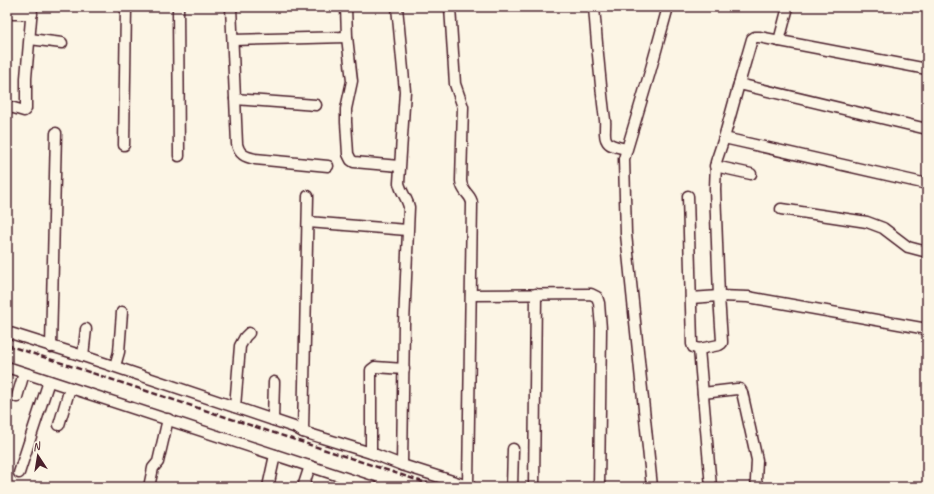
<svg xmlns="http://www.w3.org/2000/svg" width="934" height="494" font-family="Caveat,sans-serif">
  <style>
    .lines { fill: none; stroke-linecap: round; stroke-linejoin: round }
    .minor-casing { stroke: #4a1f2b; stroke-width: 13 }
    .minor { stroke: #fcf5e5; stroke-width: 10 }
    .rail { stroke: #4a1f2b; stroke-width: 2.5; stroke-dasharray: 6 3; stroke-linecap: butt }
  </style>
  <rect width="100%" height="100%" fill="#fcf5e5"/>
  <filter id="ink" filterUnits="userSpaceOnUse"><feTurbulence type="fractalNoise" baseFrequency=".025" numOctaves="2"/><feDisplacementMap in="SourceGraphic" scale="8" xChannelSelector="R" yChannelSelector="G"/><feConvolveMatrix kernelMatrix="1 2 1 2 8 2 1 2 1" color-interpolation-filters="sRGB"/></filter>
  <g filter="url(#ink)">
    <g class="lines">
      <defs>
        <g id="minor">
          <path d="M178 7 179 156"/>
          <path d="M231 7 237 144C239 154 245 157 255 159L328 166"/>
          <path d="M346 7 347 37 352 81 346 109V122L348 154 351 160 354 162 399 166"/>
          <path d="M397 7 405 91 399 183C401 192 407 198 409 207L404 324 402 465"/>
          <path d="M450 7 455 84 463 107 461 181C462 193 471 194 472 203L468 486"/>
          <path d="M594 7C597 45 600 82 605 120 606 126 603 136 607 141 610 147 621 147 626 149"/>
          <path d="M13 14H32"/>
          <path d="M30 39 62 43"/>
          <path d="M233 40 347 37"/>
          <path d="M779 41 788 7"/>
          <path d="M739 84 927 129"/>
          <path d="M235 99 316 105"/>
          <path d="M7 106 24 111 26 109V78L32 7"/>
          <path d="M724 138 927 184"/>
          <path d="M124 145 126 7"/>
          <path d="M715 166 751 174"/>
          <path d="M688 196 692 344 693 347 699 349 719 345 722 343V341L719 296 715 189 716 162 724 138 739 84 752 39 755 37H759L927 69"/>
          <path d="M781 209 867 222 883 228 908 247 927 252"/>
          <path d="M308 222 407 230"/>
          <path d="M471 295 591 294 597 297 599 303 601 329 599 487"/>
          <path d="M691 298 719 296 748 297 927 329"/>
          <path d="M7 332 83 356 294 427 303 432 371 453 402 465 471 487"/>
          <path d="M51 347 56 133"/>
          <path d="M699 349 711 487"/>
          <path d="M83 356 86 329"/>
          <path d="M115 366 119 352 122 312"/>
          <path d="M7 367 373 487"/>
          <path d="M703 393 737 389H740L742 392 757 460 756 480 758 487"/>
          <path d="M17 397 24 373"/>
          <path d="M235 407 240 346 245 337 249 333"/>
          <path d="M273 420 274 382"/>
          <path d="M59 425 70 388"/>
          <path d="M303 432 308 196"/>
          <path d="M371 453V370L375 367 404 369"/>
          <path d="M19 473 49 381"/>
          <path d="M149 487 153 468 158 462 168 419"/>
          <path d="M268 487 275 455"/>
          <path d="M303 487 310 466"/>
          <path d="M512 487 513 449"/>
          <path d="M534 487 536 294"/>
          <path d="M652 487 626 234 624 159 650 72 668 7"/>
        </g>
      </defs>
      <!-- minor casing -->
      <use href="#minor" class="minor-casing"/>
      <!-- minor -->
      <use href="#minor" class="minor"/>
      <!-- rail -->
      <path class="rail" d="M7 345 438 487"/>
    </g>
  </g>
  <!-- margin -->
  <rect width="934" height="494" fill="none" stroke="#fcf5e5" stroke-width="24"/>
  <rect x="12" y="12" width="910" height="470" fill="none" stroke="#4a1f2b" stroke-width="1.5" filter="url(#ink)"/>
  <!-- north arrow -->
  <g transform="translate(38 456) rotate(348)" stroke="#fcf5e5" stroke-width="3" paint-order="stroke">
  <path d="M0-3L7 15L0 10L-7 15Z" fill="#4a1f2b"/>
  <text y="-6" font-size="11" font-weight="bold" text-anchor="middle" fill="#4a1f2b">N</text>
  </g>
</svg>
